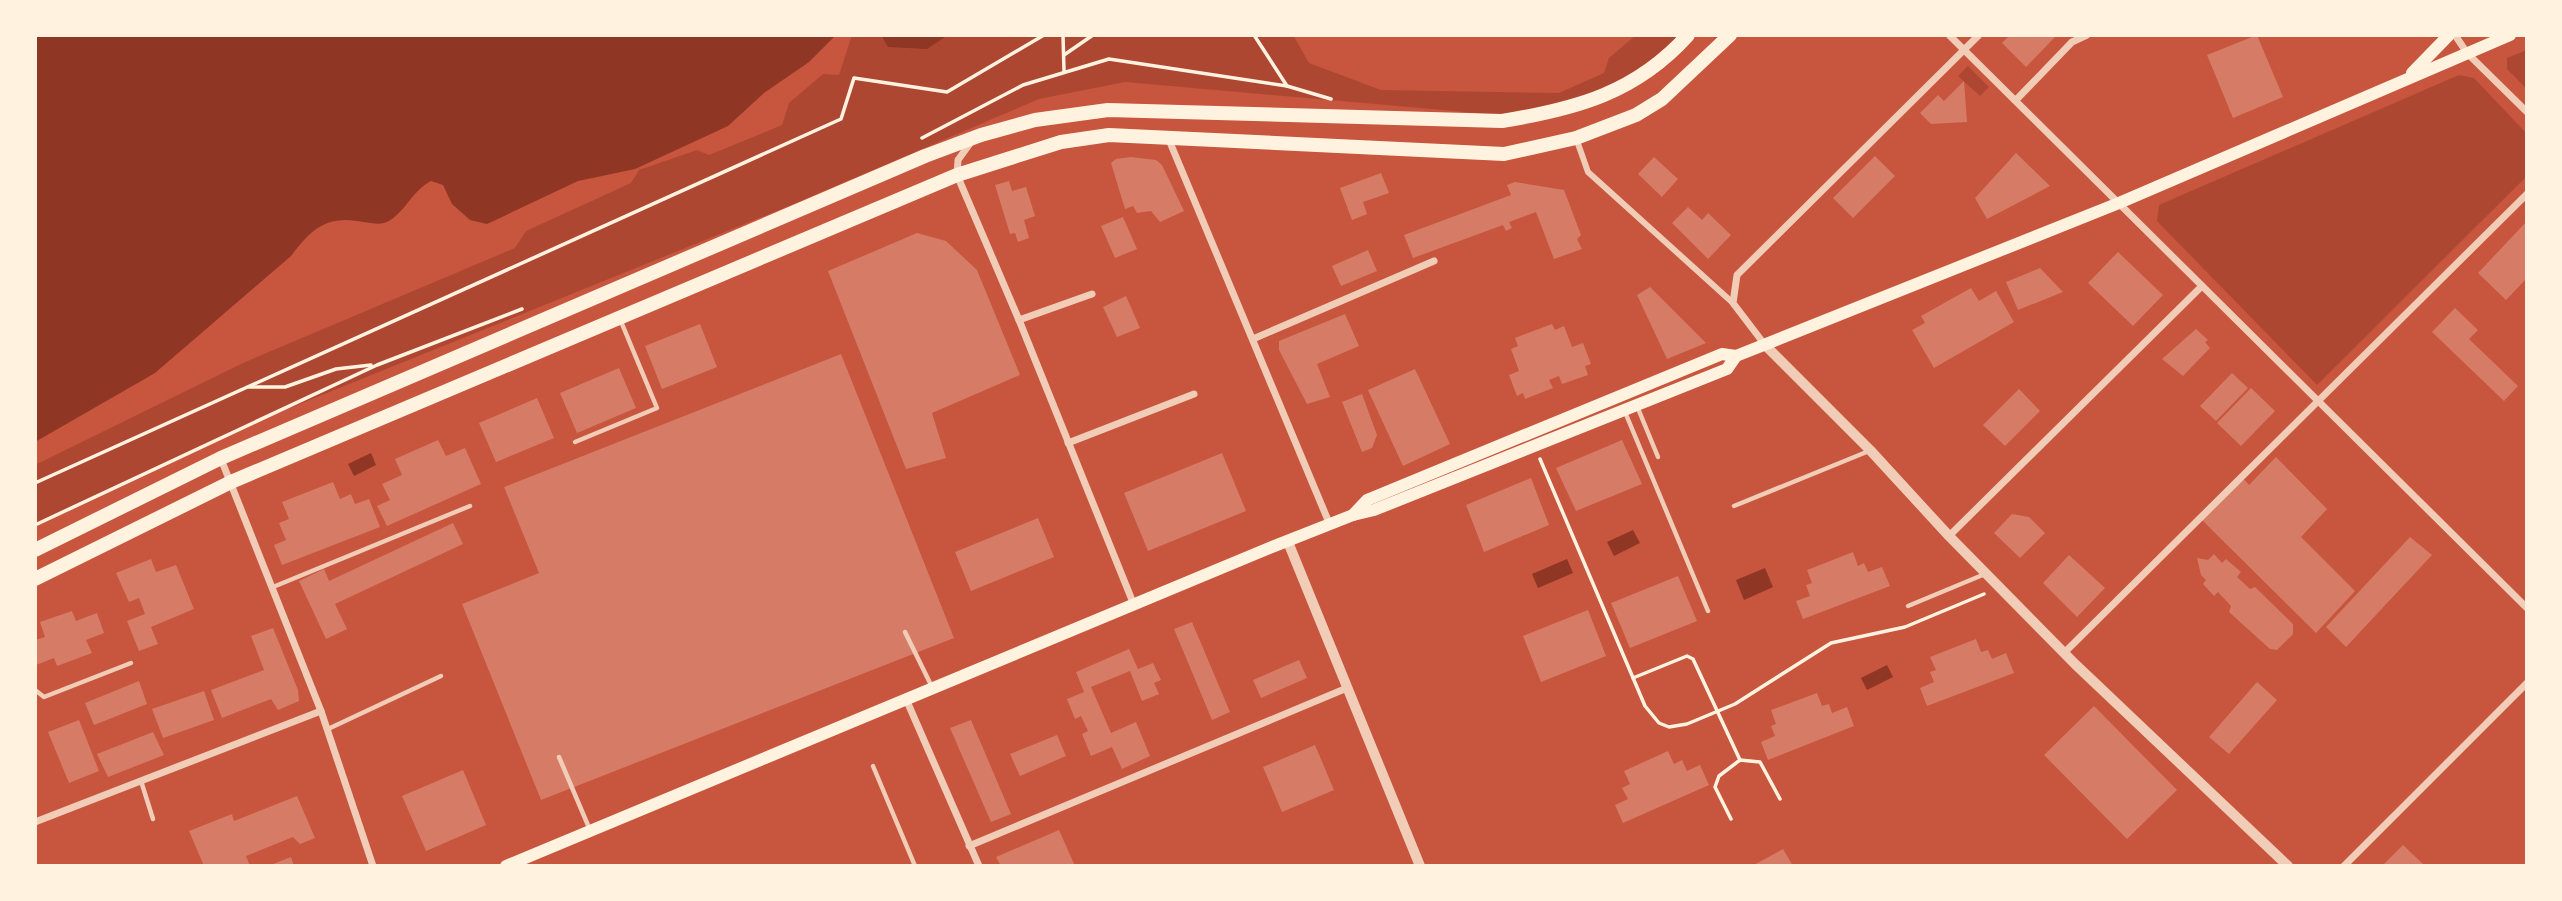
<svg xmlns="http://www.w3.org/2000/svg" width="2562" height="901" font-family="Rubik,sans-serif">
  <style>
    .green { fill: #ae4732 }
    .water { fill: #8f3625 }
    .building { fill: #d67c66 }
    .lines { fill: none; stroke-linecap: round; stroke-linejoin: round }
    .path { stroke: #fff3e0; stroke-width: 3.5 }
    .service { stroke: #f1ccb7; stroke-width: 4.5 }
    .pedestrian { stroke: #f1ccb7; stroke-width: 6 }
    .minor { stroke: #f1ccb7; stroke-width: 7 }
    .tertiary { stroke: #f1ccb7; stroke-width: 10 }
    .secondary { stroke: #fff3e0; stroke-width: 12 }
    .trunk { stroke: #fff3e0; stroke-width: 14 }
  </style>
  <rect width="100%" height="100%" fill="#c8553d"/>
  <!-- green -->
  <g class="green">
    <path d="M852 35H1293L1309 63 1381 90 1559 93 1604 73 1609 58 1636 35H1679C1618 94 1582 101 1500 115L1125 82 1039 99 784 208 216 438 35 525V465L243 363 515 248 526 231 631 183 639 170 697 150 709 155 782 125 789 103 823 74 839 75Z"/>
    <path d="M2527 50V89L2507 69V58Z"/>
    <path d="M1968 66 1989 87 1980 96 1958 76Z"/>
    <path d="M2459 75 2474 78 2527 134V176L2317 385 2157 221 2159 205Z"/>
  </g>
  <!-- water -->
  <g class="water">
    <path d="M35 35H836L809 62 764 93 728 126 635 169 578 181 487 224 470 220 452 204 443 185 431 181C411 191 403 217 384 223 376 225 365 222 357 221 325 216 310 231 291 256L155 373 35 442Z"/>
    <path d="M881 35H948L927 49 888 47Z"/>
    <path d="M371 453 376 465 354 476 348 464Z"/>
    <path d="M1633 530 1640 543 1614 556 1607 542Z"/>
    <path d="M1567 559 1573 573 1538 588 1532 574Z"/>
    <path d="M1765 568 1773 587 1744 600 1736 580Z"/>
    <path d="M1887 665 1893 677 1867 690 1861 678Z"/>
  </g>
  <!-- building -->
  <g class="building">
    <path d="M2010 35H2057L2026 67 2002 43Z"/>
    <path d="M2257 35 2283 97 2233 118 2207 55Z"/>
    <path d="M1964 81 1967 122 1931 124 1920 113 1938 95 1944 101Z"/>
    <path d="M2016 153 2050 186 1987 219 1975 198Z"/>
    <path d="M1875 156 1895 176 1853 218 1833 198Z"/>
    <path d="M1131 157 1156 160 1162 165 1184 211 1160 222 1151 211 1137 213 1133 206 1125 209 1111 163 1116 159Z"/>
    <path d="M1654 157 1678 179 1662 197 1638 174Z"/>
    <path d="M1381 173 1389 193 1363 202 1367 214 1352 220 1340 188Z"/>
    <path d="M1009 181 1012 191 1026 187 1035 216 1024 220 1029 238 1018 242 1015 233 1010 234 995 185Z"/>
    <path d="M1515 182 1564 190 1581 235 1577 239 1582 249 1554 259 1536 212 1509 222 1512 228 1506 231 1503 225 1413 258 1404 235 1511 195 1507 185Z"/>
    <path d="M1688 207 1702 220 1708 213 1731 235 1708 259 1672 223Z"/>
    <path d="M1123 217 1137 249 1115 258 1101 226Z"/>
    <path d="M2527 221V278L2506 300 2478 273Z"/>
    <path d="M917 233 946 241 977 270 1020 375 932 413 946 458 906 469 828 271Z"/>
    <path d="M1368 250 1377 271 1341 286 1332 266Z"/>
    <path d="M2118 252 2163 295 2133 326 2088 283Z"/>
    <path d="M2040 268 2063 292 2018 310 2006 282Z"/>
    <path d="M1650 287 1706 343 1667 359 1637 295Z"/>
    <path d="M1971 288 1979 301 1996 291 2014 322 1934 368 1912 330 1925 323 1921 316Z"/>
    <path d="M1126 296 1140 328 1117 337 1103 307Z"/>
    <path d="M2455 308 2478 330 2469 339 2518 386 2504 401 2432 332Z"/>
    <path d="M1345 314 1359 346 1317 364 1330 397 1307 404 1279 350V341Z"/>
    <path d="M700 324 717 367 662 389 645 346Z"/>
    <path d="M1552 324 1555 330 1564 326 1572 347 1583 343 1591 364 1585 366 1588 375 1562 384 1559 376 1549 380 1553 388 1525 399 1523 393 1517 396 1509 375 1519 371 1511 349 1518 346 1515 338Z"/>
    <path d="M2196 329 2208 340 2205 342 2210 348 2183 376 2162 359Z"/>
    <path d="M841 354 954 638 541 800 462 604 539 573 504 487Z"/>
    <path d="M619 368 636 408 577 433 560 393Z"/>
    <path d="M1415 369 1450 444 1403 466 1368 390Z"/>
    <path d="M2232 373 2248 388 2216 421 2200 406Z"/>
    <path d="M2251 388 2275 411 2241 446 2217 423Z"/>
    <path d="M2019 389 2040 411 2005 446 1983 425Z"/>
    <path d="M1362 394 1377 435 1372 448 1362 452 1342 402Z"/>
    <path d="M537 398 554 438 496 462 479 423Z"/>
    <path d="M438 440 446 456 465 448 481 484 387 526 377 506 390 500 382 484 402 475 395 459Z"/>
    <path d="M1622 440 1642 484 1576 511 1556 468Z"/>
    <path d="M1222 453 1246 511 1148 551 1124 493Z"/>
    <path d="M2276 457 2327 509 2301 537 2355 591 2316 633 2200 518 2242 477 2249 485Z"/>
    <path d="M1531 478 1549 525 1484 552 1466 505Z"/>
    <path d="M333 482 340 499 351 494 355 504 369 499 380 527 282 565 274 545 286 540 279 523 289 519 282 502Z"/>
    <path d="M2012 514 2029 517 2045 533 2020 558 1994 533Z"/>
    <path d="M1038 518 1054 557 971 591 955 552Z"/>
    <path d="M453 523 463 544 335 604 347 629 326 639 299 581 324 569 329 581Z"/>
    <path d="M2410 537 2432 555 2346 647 2326 627Z"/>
    <path d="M1853 552 1858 566 1864 563 1868 572 1882 567 1890 586 1803 619 1796 601 1810 596 1806 585 1812 583 1807 570Z"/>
    <path d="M2214 554 2222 563 2226 559 2241 572 2237 577 2250 589 2255 587 2293 624V634L2277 650 2270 649 2229 612 2231 606 2218 592 2214 596 2203 584 2206 580 2201 575 2197 558 2208 560Z"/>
    <path d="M2069 555 2105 588 2077 617 2043 583Z"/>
    <path d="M151 559 156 572 176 565 194 609 151 627 158 644 139 651 127 621 145 614 139 598 129 602 116 573Z"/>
    <path d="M1678 576 1697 621 1630 648 1611 603Z"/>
    <path d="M1588 610 1606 656 1541 682 1523 636Z"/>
    <path d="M72 611 76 621 97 613 104 633 86 640 92 653 57 666 54 658 36 665 35 640 45 637 40 622Z"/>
    <path d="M1192 622 1230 712 1212 720 1174 629Z"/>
    <path d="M273 628 298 690 299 701 278 710 271 699 222 718 211 690 264 670 251 636Z"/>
    <path d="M1976 639 1981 652 1988 650 1992 659 2006 653 2014 673 1927 706 1920 688 1934 682 1930 672 1936 670 1930 657Z"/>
    <path d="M1129 649 1138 669 1153 663 1161 680 1154 683 1159 694 1142 701 1130 671 1091 687 1111 733 1136 722 1150 756 1122 769 1112 747 1091 756 1082 734 1088 731 1081 716 1075 719 1067 699 1084 692 1076 672Z"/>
    <path d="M1299 660 1307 678 1261 698 1253 680Z"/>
    <path d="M139 681 147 704 94 725 85 703Z"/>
    <path d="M2257 682 2277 700 2229 754 2209 737Z"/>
    <path d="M204 691 214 720 163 738 152 709Z"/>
    <path d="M1817 693 1822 706 1829 704 1832 713 1847 707 1854 726 1768 760 1761 742 1775 736 1771 726 1776 724 1771 710Z"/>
    <path d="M2094 706 2177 790 2127 839 2044 755Z"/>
    <path d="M79 720 99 771 69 783 48 732Z"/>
    <path d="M971 720 1011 814 991 822 950 728Z"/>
    <path d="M153 732 164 755 108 777 97 754Z"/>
    <path d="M1057 735 1066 756 1020 776 1010 754Z"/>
    <path d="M1315 745 1334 790 1282 812 1263 767Z"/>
    <path d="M1668 751 1674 764 1682 760 1687 771 1700 765 1709 785 1623 823 1615 805 1628 799 1622 788 1630 784 1624 771Z"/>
    <path d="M463 770 486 825 426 851 402 796Z"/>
    <path d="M297 796 315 838 300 844 293 837 246 856 250 866H204L189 831 232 814 234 821Z"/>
    <path d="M1059 830 1075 866H1001L996 857Z"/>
    <path d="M2403 845 2425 866H2382Z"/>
    <path d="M1783 849 1793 866H1752Z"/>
    <path d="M291 857 294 866H268Z"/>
  </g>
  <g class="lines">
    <!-- path -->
    <g class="path">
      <path d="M1063 35 1064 71"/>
      <path d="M1254 35 1287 86"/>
      <path d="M1064 55 1093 35"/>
      <path d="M922 138 1023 85 1109 59 1287 86 1331 99"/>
      <path d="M249 387H285L336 369 371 365"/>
      <path d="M1540 459 1645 706 1659 723 1669 727 1687 724 1735 704 1831 643 1905 627 1984 594"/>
      <path d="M35 483 841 119 854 78 947 92 1044 35"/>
      <path d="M35 525 377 365 522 309"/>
      <path d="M1633 678 1687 656 1693 659 1740 760"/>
      <path d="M1731 819 1715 787 1719 776 1740 760 1760 762 1780 799"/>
    </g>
    <!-- service -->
    <g class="service">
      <path d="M1637 406 1658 457"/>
      <path d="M1625 412 1708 611"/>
      <path d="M575 442 657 408 620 319"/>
      <path d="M1734 506 1869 451"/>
      <path d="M273 587 470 506"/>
      <path d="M1908 606 1985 574"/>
      <path d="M905 632 932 687"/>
      <path d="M35 690 44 697 131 663"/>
      <path d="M328 729 441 676"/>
      <path d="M559 757 590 830"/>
      <path d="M873 766 915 866"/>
      <path d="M141 781 153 819"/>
    </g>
    <!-- pedestrian -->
    <path class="pedestrian" d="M1576 138 1588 172 1733 303"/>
    <!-- minor -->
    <g class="minor">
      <path d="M1949 35 2527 608"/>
      <path d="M2455 35 2467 53 2527 112"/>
      <path d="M2016 100 2072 42 2087 35"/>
      <path d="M1169 140 1330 525"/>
      <path d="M971 142 958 160 957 175 1019 320 1134 605"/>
      <path d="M1019 320 1092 294"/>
      <path d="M1253 339 1434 261"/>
      <path d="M1765 345 1733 303 1737 275 1979 35"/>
      <path d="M1068 443 1194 394"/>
      <path d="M221 459 321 711 373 866"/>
      <path d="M1949 536 2202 286"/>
      <path d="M2064 653 2527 194"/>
      <path d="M906 699 979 866"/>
      <path d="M35 822 321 711"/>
      <path d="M969 846 1347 688"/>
      <path d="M2344 866 2527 683"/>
    </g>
    <!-- tertiary -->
    <g class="tertiary">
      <path d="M1765 345 1870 450 1949 536 2075 664 2288 866"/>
      <path d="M1288 542 1420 866"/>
    </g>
    <!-- secondary -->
    <g class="secondary">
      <path d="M2412 73 2449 35"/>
      <path d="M1353 515 1367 500 1722 354 1736 356 2119 203 2510 35"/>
      <path d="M506 866 1267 549 1353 515 1374 510 1727 369 1736 356"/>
    </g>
    <!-- trunk -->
    <g class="trunk">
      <path d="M35 550 221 458 925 156 981 135 1035 120 1108 110 1502 121C1576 109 1636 93 1688 35"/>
      <path d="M35 579 231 482 957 175 1061 142 1109 135 1504 154 1576 138 1636 115 1662 99 1730 35"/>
    </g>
  </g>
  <!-- border -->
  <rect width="2562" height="901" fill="none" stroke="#fff3e0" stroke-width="74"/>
</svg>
